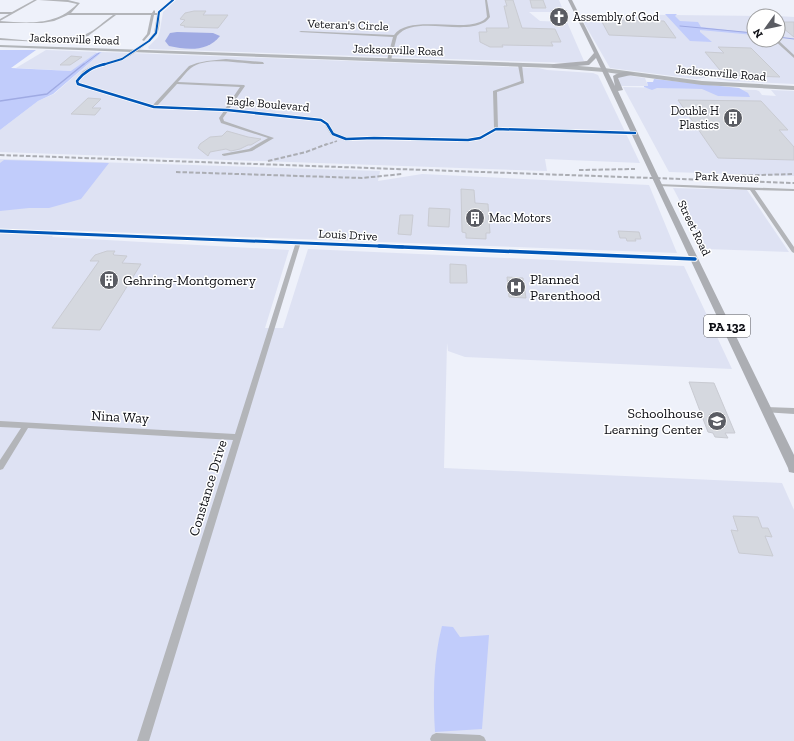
<svg xmlns="http://www.w3.org/2000/svg" width="794" height="741" font-family="'Zilla Slab',serif">
  <style>
    .built { fill: #dee2f3 }
    .forest { fill: #c1ccfb }
    .water { fill: #9faae3 }
    .lines { fill: none; stroke-linecap: round; stroke-linejoin: round }
    .stream-far1 { stroke: #9faae3; stroke-width: 1 }
    .stream { stroke: #9faae3; stroke-width: 1.5 }
    .building { fill: #d5d8df; stroke: #c9cbd2 }
    .minor { fill: #b3b5b9; fill-rule: evenodd }
    .secondary { fill: #b2b5b9; fill-rule: evenodd }
    .primary { fill: #acaeb3; fill-rule: evenodd }
    .rail-far1 { stroke: #abadb3; stroke-width: 1.5; stroke-dasharray: 3.5 1.5; stroke-linecap: butt }
    .rail { stroke: #abadb3; stroke-width: 2; stroke-dasharray: 4.5 2; stroke-linecap: butt }
    .cycleway-far3-casing { stroke: #fff; stroke-width: 3 }
    .cycleway-far2-casing { stroke: #fff; stroke-width: 4 }
    .cycleway-far1-casing { stroke: #fff; stroke-width: 5 }
    .cycleway-casing { stroke: #fff; stroke-width: 5.5 }
    .cycleway-far3 { stroke: #0057b8; stroke-width: 2 }
    .cycleway-far2 { stroke: #0057b8; stroke-width: 2.5 }
    .cycleway-far1 { stroke: #0057b8; stroke-width: 3 }
    .cycleway { stroke: #0057b8; stroke-width: 3.5 }
    .labels { text-anchor: middle; dominant-baseline: central; stroke-width: 3; stroke-linejoin: round; paint-order: stroke }
    .far-poi-label { font-size: 12px; fill: #0b0c12; stroke: #fff; text-anchor: start }
    .far-street-label { font-size: 12px; fill: #0b0c12; stroke: #fff }
    .shield { fill: #fff; stroke: #545559; stroke-width: 1 }
    .shield-label { font-size: 13px; font-weight: bold; fill: #0b0c12 }
    .poi-label { font-size: 14px; fill: #0b0c12; stroke: #fff; text-anchor: start }
    .street-label { font-size: 14px; fill: #0b0c12; stroke: #fff }
  </style>
  <rect width="100%" height="100%" fill="#eef1fa"/>
  <!-- built -->
  <g class="built">
    <path d="M176 0H559L564 12H529L540 21 567 22 584 61 570 63 149 49 148 47 158 37 160 30 163 12Z"/>
    <path d="M579 14 770 16H754V40H778V16L794 17V84L729 81 717 79V76L696 79 610 68Z"/>
    <path d="M46 50 97 52 72 71 16 68Z"/>
    <path d="M102 52 538 68 547 70 593 73 598 75 640 163 545 159 547 171 0 152V130L38 101 54 94Z"/>
    <path d="M625 75 645 78 648 86H619L617 77Z"/>
    <path d="M623 87 756 90 759 91 762 95 776 96 771 90 794 91V176L669 172Z"/>
    <path d="M0 159 380 171 378 181 422 174 649 185 677 253 57 230 52 237 289 250 265 328H283L308 249 684 266 732 369 465 357 448 351 447 343 444 468 782 483 794 510V741H0Z"/>
    <path d="M673 188 747 190 789 252 705 249Z"/>
  </g>
  <!-- forest -->
  <g class="forest">
    <path d="M665 14H677L675 16 680 21 698 22 701 27 754 33V35L700 30V32L712 42 690 41Z"/>
    <path d="M0 50H36L11 68 71 71 96 53 102 52 53 94 38 101 0 130Z"/>
    <path d="M654 79 739 88 748 93 750 97 718 96 702 89 657 88 652 90 644 87V86H648L647 82H653Z"/>
    <path d="M4 160 109 163 81 199 49 208H29L0 211V163Z"/>
    <path d="M442 626 453 627 460 637 489 635 482 729 435 732C433 699 433 659 442 626Z"/>
  </g>
  <!-- water -->
  <path class="water" d="M177 32 213 33 220 36C208 52 187 50 169 46L165 41 170 33Z"/>
  <g class="lines">
    <!-- stream-far1 -->
    <g class="stream-far1">
      <path d="M680 26 754 33"/>
      <path d="M778 37 794 39"/>
      <path d="M83 65 99 53"/>
    </g>
    <!-- stream -->
    <path class="stream" d="M0 101 47 94 84 64"/>
  </g>
  <!-- building -->
  <g class="building">
    <path d="M505 0H513L522 28 555 29 561 42H551L553 46 502 45 503 47H490L480 42 479 32H487L486 28H509L504 6H507Z"/>
    <path d="M530 0H543L546 8H532Z"/>
    <path d="M194 11H206L203 15H228L218 28 184 27 185 26 180 25 185 20 180 19 185 13Z"/>
    <path d="M601 20 664 21 676 38 609 35Z"/>
    <path d="M778 22H794V37L778 24Z"/>
    <path d="M718 47 751 48 780 77 724 75 705 52 724 53Z"/>
    <path d="M71 56 82 57 70 65H60Z"/>
    <path d="M88 98 101 99 92 108H101L95 115 71 114Z"/>
    <path d="M678 100 761 101 788 130H779L794 147V160L718 158Z"/>
    <path d="M227 131 248 137 261 139 251 145H248L240 149 231 151 226 149 210 152 208 156 198 148 200 144 210 137 222 136Z"/>
    <path d="M461 189 474 190 475 203 488 204 490 233H486V239L466 238V233L462 232Z"/>
    <path d="M429 208 450 209 449 227 428 226Z"/>
    <path d="M400 215H413L411 235 398 234Z"/>
    <path d="M618 231 639 232 641 239H635L636 241H627L626 238H620Z"/>
    <path d="M107 251H115L113 254 114 255 127 256 122 263 141 264 100 330 52 328 99 261H90L95 255Z"/>
    <path d="M450 264 466 265 467 283H450Z"/>
    <path d="M507 277 523 278 526 298 509 297Z"/>
    <path d="M689 382 714 383 735 433H725L728 438 715 437 713 433 708 432Z"/>
    <path d="M733 516 758 517 762 528H768L772 537 765 536 773 556 739 553 731 530 738 531Z"/>
  </g>
  <g class="lines">
    <!-- minor -->
    <g class="minor">
      <path d="M34 0H37L0 21V19L9 14H0V12H12Z"/>
      <path d="M39 0H68L80 3 71 13H152L154 10 155 11V13H157L171 0H174L160 12C160 19 160 28 157 34 153 41 130 57 122 60 104 67 93 63 79 81L80 83 153 105 189 66 197 63 207 61 226 59 263 62 264 64C244 65 208 55 191 68 186 72 182 78 178 82L244 85 245 86 229 109 321 119 328 123 335 133 346 138 374 137 468 139 479 137 494 128 493 91 521 81 518 65 520 64 522 65 524 83 497 92 498 128 635 132 637 133 635 134 497 130 482 139 468 141 374 139 346 140 331 135 325 125 320 121 228 111 223 118 224 121 274 138 252 151 224 156 222 155V154L249 149 268 138 221 123 219 118 224 111 154 108 76 84 75 81 83 71 92 66 121 58 148 40 154 33 157 15H154L150 34 144 41 142 40 147 34 151 15H116L88 36 67 41 44 42 0 40V38C27 40 60 46 86 34 96 30 104 21 113 15H68L54 21 42 23H0V21C28 23 56 26 77 4L68 2ZM177 84 240 87 225 109 157 106Z"/>
      <path d="M485 0H487L490 17C488 19 486 22 483 23 460 35 414 15 397 36L391 60 389 61 387 60 393 37 299 32 301 31 394 35C408 15 458 31 480 22 483 21 485 19 487 17Z"/>
      <path d="M774 40H778L794 55V58Z"/>
      <path d="M657 184 794 189V191L755 190 794 247V253L792 252 750 190 659 186 657 185Z"/>
      <path d="M0 229 695 257 698 259 695 261 300 245 149 741H137L233 440 28 428 3 469 0 470V460L21 428 0 427V421L235 434 295 245 0 233Z"/>
      <path d="M766 407 794 408V414L763 412 762 410 763 408Z"/>
      <path d="M436 733 480 735 484 737 486 741H431L430 739 432 735Z"/>
    </g>
    <!-- secondary -->
    <path class="secondary" d="M0 45 554 64 604 68 702 81 794 86V90L702 85 604 72 554 68 0 47Z"/>
    <!-- primary -->
    <path class="primary" d="M568 0H572L615 86 613 76C619 72 629 70 635 74L618 78 623 90 618 91 666 193 794 455V473L789 472 788 468 596 58 589 65 554 68 551 66 554 64 587 61 594 53Z"/>
    <!-- rail-far1 -->
    <path class="rail-far1" d="M325 145 337 141"/>
    <!-- rail -->
    <g class="rail">
      <path d="M0 155 794 183"/>
      <path d="M268 161 306 152 327 144"/>
      <path d="M579 170 635 169"/>
      <path d="M176 172 362 178 402 174"/>
      <path d="M729 176 794 174"/>
    </g>
    <defs>
      <path id="cycleway-far3" d="M102 65 122 59 149 41 156 33 159 12 173 0"/>
      <path id="cycleway-far2" d="M105 64C93 67 85 71 77 81L78 84 154 107 227 110 321 120 327 124 333 134 346 139 374 138 468 140 480 138 496 129 635 133"/>
      <path id="cycleway-far1" d="M0 231 403 247"/>
      <path id="cycleway" d="M379 246 695 259"/>
    </defs>
    <!-- cycleway-far3 casing -->
    <use href="#cycleway-far3" class="cycleway-far3-casing"/>
    <!-- cycleway-far2 casing -->
    <use href="#cycleway-far2" class="cycleway-far2-casing"/>
    <!-- cycleway-far1 casing -->
    <use href="#cycleway-far1" class="cycleway-far1-casing"/>
    <!-- cycleway casing -->
    <use href="#cycleway" class="cycleway-casing"/>
    <!-- cycleway-far3 -->
    <use href="#cycleway-far3" class="cycleway-far3"/>
    <!-- cycleway-far2 -->
    <use href="#cycleway-far2" class="cycleway-far2"/>
    <!-- cycleway-far1 -->
    <use href="#cycleway-far1" class="cycleway-far1"/>
    <!-- cycleway -->
    <use href="#cycleway" class="cycleway"/>
  </g>
  <!-- icons -->
  <defs>
    <symbol id="church-disc" viewBox="-11 -11 22 22"><circle r="9.5" fill="#5a5c63" stroke="#fff"/><path d="M-1.2-6h2.4v3.5h3.3v2.4h-3.3V6h-2.4V-.1h-3.3v-2.4h3.3Z" fill="#fff"/></symbol>
    <symbol id="building-disc" viewBox="-11 -11 22 22"><circle r="9.5" fill="#5a5c63" stroke="#fff"/><path d="M-4-6H4V6H1V3H-1V6H-4ZM-2.5-4.3h1.7v1.8h-1.7ZM.8-4.3h1.7v1.8H.8ZM-2.5-1h1.7V.8h-1.7ZM.8-1h1.7V.8H.8Z" fill="#fff"/></symbol>
    <symbol id="hospital-disc" viewBox="-11 -11 22 22"><circle r="9.5" fill="#5a5c63" stroke="#fff"/><path d="M-5-5h3v3.5h4V-5h3V5h-3V1.5h-4V5h-3Z" fill="#fff"/></symbol>
    <symbol id="school-disc" viewBox="-11 -11 22 22"><circle r="9.5" fill="#5a5c63" stroke="#fff"/><path d="M0-5L7-2L0 1L-7-2ZM-4 1L0 2.5L4 1V4Q0 6-4 4Z" fill="#fff"/></symbol>
  </defs>
  <g fill-rule="evenodd">
    <use href="#church-disc" x="548" y="6" width="22" height="22"/>
    <use href="#building-disc" x="722" y="107" width="22" height="22"/>
    <use href="#building-disc" x="464" y="207" width="22" height="22"/>
    <use href="#building-disc" x="98" y="269" width="22" height="22"/>
    <use href="#hospital-disc" x="505" y="276" width="22" height="22"/>
    <use href="#school-disc" x="706" y="410" width="22" height="22"/>
  </g>
  <g class="labels">
    <!-- far-poi labels -->
    <g class="far-poi-label">
      <text x="573" y="17">Assembly of God</text>
      <text x="719" y="111" text-anchor="end">Double H<tspan x="719" dy="14">Plastics</tspan></text>
      <text x="489" y="218">Mac Motors</text>
    </g>
    <!-- far-street labels -->
    <g class="far-street-label">
      <text transform="translate(348 25) rotate(2)">Veteran's Circle</text>
      <text transform="translate(74 39) rotate(2)">Jacksonville Road</text>
      <text transform="translate(398 50) rotate(2)">Jacksonville Road</text>
      <text transform="translate(721 73) rotate(5)">Jacksonville Road</text>
      <text transform="translate(268 104) rotate(5)">Eagle Boulevard</text>
      <text transform="translate(727 177) rotate(2)">Park Avenue</text>
      <text transform="translate(694 228) rotate(64)">Street Road</text>
      <text transform="translate(348 235) rotate(3)">Louis Drive</text>
    </g>
    <!-- shield labels -->
    <rect class="shield" x="704" y="315" width="46" height="22" rx="3"/>
    <g class="shield-label">
      <text x="727" y="326">PA 132</text>
    </g>
    <!-- poi labels -->
    <g class="poi-label">
      <text x="530" y="279">Planned<tspan x="530" dy="16">Parenthood</tspan></text>
      <text x="123" y="280">Gehring-Montgomery</text>
      <text x="703" y="413" text-anchor="end">Schoolhouse<tspan x="703" dy="16">Learning Center</tspan></text>
    </g>
    <!-- street labels -->
    <g class="street-label">
      <text transform="translate(120 417) rotate(3)">Nina Way</text>
      <text transform="translate(208 488) rotate(-73)">Constance Drive</text>
    </g>
  </g>
  <!-- north arrow -->
  <g transform="translate(766 28) rotate(237)"><circle r="19" fill="#ffffff" stroke="#9d9ea0"/>
  <path d="M0-3L7 15L0 10L-7 15Z" fill="#5a5c63"/>
  <text y="-6" font-size="11" font-weight="bold" text-anchor="middle" fill="#0b0c12">N</text>
  </g>
</svg>
